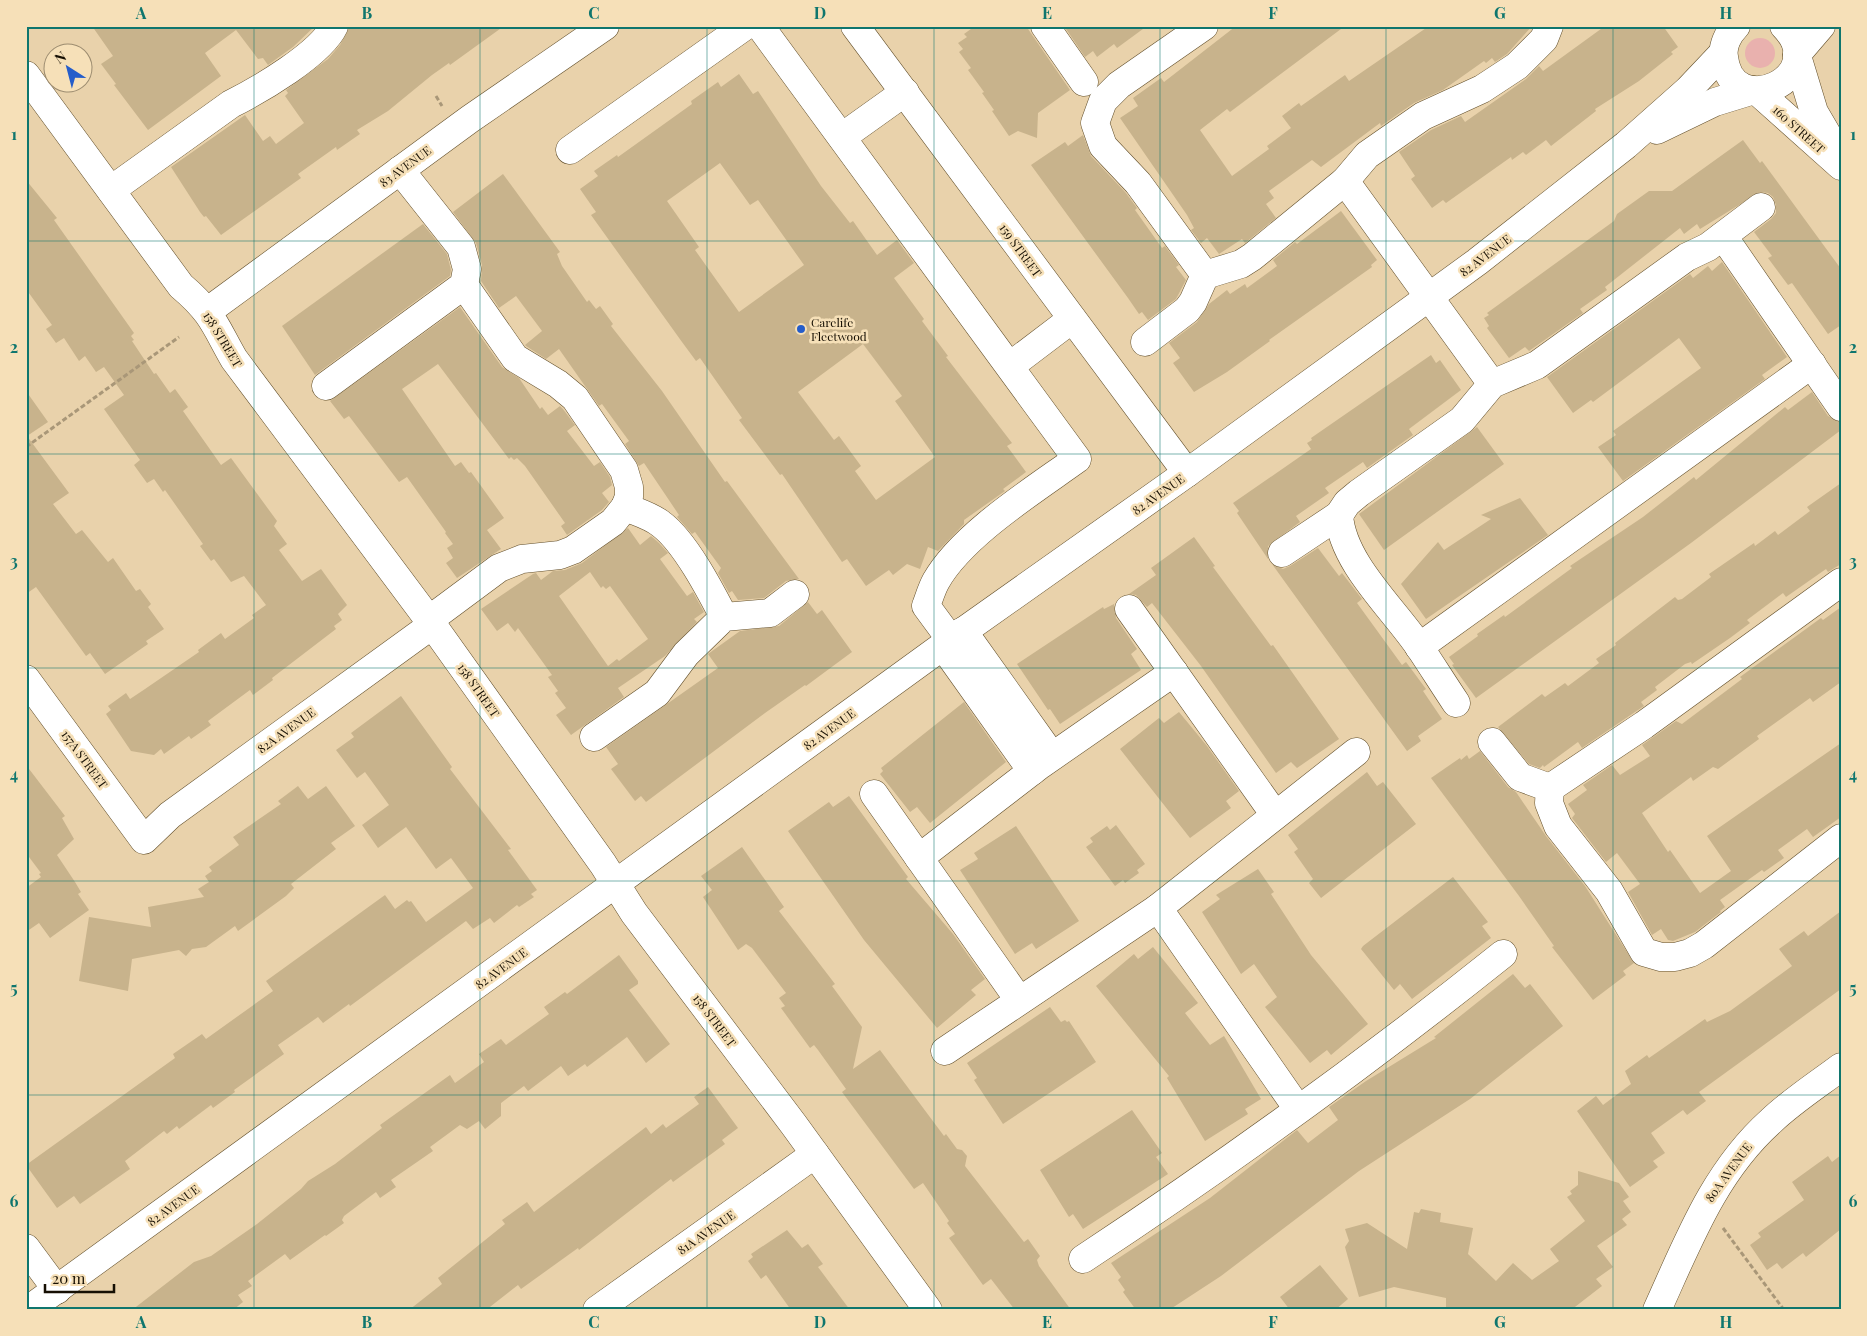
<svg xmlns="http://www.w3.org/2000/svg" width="1867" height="1336" font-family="'Playfair Display',serif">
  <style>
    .green { fill: #e9b1ae }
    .building { fill: #c8b38c; fill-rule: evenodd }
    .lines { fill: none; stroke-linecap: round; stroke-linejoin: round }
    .minor-casing { stroke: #624f2b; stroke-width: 29 }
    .path { stroke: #a99778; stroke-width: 3; stroke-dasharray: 5 2.5; stroke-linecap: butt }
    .minor { stroke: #fff; stroke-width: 28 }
    .grid { fill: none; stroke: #0f766e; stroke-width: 1; stroke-opacity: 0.55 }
    .poi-dot { fill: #255dca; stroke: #f6e0b8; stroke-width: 2 }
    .labels { text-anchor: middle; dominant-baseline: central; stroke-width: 5; stroke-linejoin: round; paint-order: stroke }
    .street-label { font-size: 12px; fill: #160f03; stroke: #f6e0b8 }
    .poi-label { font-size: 12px; fill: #160f03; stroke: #f6e0b8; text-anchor: start }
    .neatline { fill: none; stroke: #0f766e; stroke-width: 2 }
    .grid-label { font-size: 16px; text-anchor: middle; font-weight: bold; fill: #0f766e }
  </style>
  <rect width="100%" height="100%" fill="#e9d2ab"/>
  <!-- green -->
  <circle class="green" cx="1760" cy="53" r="15"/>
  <!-- building -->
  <g class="building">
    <path d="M92 26H315L293 47 268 65 263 58 258 59 236 30 205 53 221 76 148 130 114 85 116 84 101 64 113 56Z"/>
    <path d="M350 26H504L450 65 449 63 432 75 388 111 357 130 360 134 337 150 336 147 298 174 301 178 221 235 206 216 204 217 200 212 171 167 245 115 263 141 270 136 276 144 304 123 285 96 288 93 286 90 328 59 340 45Z"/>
    <path d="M975 26H1026L1070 90 1038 113 1037 138 1018 131 1009 136 992 111 994 110 982 93 984 92 968 70 971 68 959 52 963 49 958 43 967 37 964 34Z"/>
    <path d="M1070 26H1147L1117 48 1114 44 1097 57 1093 51 1085 57 1066 29Z"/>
    <path d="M1236 26H1345L1230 112 1227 109 1200 130 1232 176 1269 149 1267 146 1291 128 1282 116 1299 103 1301 106 1345 75 1349 81 1429 26H1532L1507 54 1495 62 1492 58 1486 63 1484 61 1443 90 1414 103 1381 126 1380 123 1321 167 1312 160 1269 191 1274 198 1266 204 1276 218 1245 243 1242 239 1219 254 1207 238 1201 243 1191 230 1194 228 1187 215 1120 118 1138 106 1133 98 1161 78 1164 82Z"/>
    <path d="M1605 26H1663L1678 47 1671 52 1673 54 1639 81 1595 109 1596 111 1551 146 1546 140 1526 155 1523 152 1512 160 1511 157 1446 203 1443 200 1432 208 1411 179 1415 176 1399 152 1431 130 1461 116 1465 122 1526 79 1539 66 1543 71Z"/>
    <path d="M739 74 753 94 758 91 821 186 850 223 853 221 877 255 897 240 914 263 894 278 924 319 922 321 948 356 946 357 1012 443 1007 446 1026 472 1003 489 1005 491 964 520V524L938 551 928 547 920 569 907 564 893 575 889 570 866 586 847 559 842 562 782 474 780 475 739 420 742 418 700 358 696 361 682 342 591 215 596 212 580 189 598 176 594 171 617 155 618 157 692 104 691 101 718 82 721 87ZM720 163 750 205 758 200 804 265 739 312 695 250 699 247 667 201ZM863 344 902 396 895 401 935 457 876 500 855 471 861 466 839 436 834 440 798 392Z"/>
    <path d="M1083 135 1091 156 1126 193 1137 208 1135 210 1162 248 1165 246 1179 265 1176 267 1186 280 1176 299 1148 320 1142 312 1139 314 1128 298 1031 165 1065 142 1068 146Z"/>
    <path d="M1743 140 1760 163 1762 161 1841 269V325L1828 334 1792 283 1788 285 1768 258 1772 256 1754 232 1771 219 1776 213V205L1773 197 1768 193 1760 192 1700 229 1697 224 1684 234 1680 228 1605 287 1607 290 1580 309 1583 313 1529 351 1525 347 1509 358 1487 328 1489 326 1484 318 1489 315 1487 313 1614 221 1617 214 1649 191H1672Z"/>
    <path d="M503 174 560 252 557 254 562 266 587 302 589 300 596 309 600 306 613 324 611 326 662 391 725 482 727 481 799 579 786 581 764 598 738 600 732 591 729 593 718 573 721 568 695 532 692 534 677 517 679 515 644 463 639 466 625 444 629 441 602 404 599 406 559 349 546 359 526 346 525 345 542 331 516 296 499 308 481 281 482 265 476 243 453 212Z"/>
    <path d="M26 180 57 218 54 220 134 333 131 336 134 340 132 341 154 374 156 373 170 393 175 389 188 407 183 411 221 465 231 458 277 521 274 526 287 544 279 550 302 581 321 569 347 605 338 614 342 620 334 626 336 629 272 678 273 680 253 695 250 690 208 721 211 725 191 739 189 736 164 754 161 749 154 755 131 751 106 714 111 710 108 706 126 693 130 699 145 689 199 652 198 650 221 633 225 639 254 618 252 615 266 605 244 576 231 582 214 559 211 561 200 546 203 544 165 490 163 492 154 479 147 483 134 465 140 460 104 409 124 395 104 367 96 372 85 356 79 361 64 338 56 343 46 329 52 325 26 289Z"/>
    <path d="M1341 211 1377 260 1371 265 1372 267 1269 340 1270 341 1227 372 1194 392 1173 363 1180 358 1169 343 1197 322 1209 304 1227 290 1230 294 1245 284 1247 288 1277 266 1273 260 1295 242 1297 244Z"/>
    <path d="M423 224 447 254 451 270 450 276 315 375 282 326Z"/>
    <path d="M1722 262 1787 357 1762 375 1765 379 1623 481 1598 447 1616 435 1613 431 1701 368 1679 338 1593 402 1591 400 1573 413 1547 377 1690 274 1693 278 1708 266 1712 271Z"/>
    <path d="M460 307 502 367 519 378 540 409 542 407 548 415 560 406 563 409 575 425 567 431 594 466 600 462 610 477 612 485 602 493 609 502 602 510 567 535 561 526 565 523 525 466 517 458 514 460 511 457 509 459 438 364 402 389 455 466 461 462 469 473 471 472 504 518 487 530 501 549 457 578 446 563 453 558 447 548 453 544 445 533 446 532 407 477 399 482 349 416 344 419 330 401Z"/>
    <path d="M1431 355 1436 363 1440 360 1461 390 1409 429 1413 435 1367 468 1363 462 1325 488 1329 493 1296 516 1300 522 1268 546V559L1237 513 1239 511 1233 503 1311 449 1307 443 1312 440 1311 438Z"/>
    <path d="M26 391 48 422 27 436 69 493 53 504 76 534 82 530 108 562 113 558 136 591 140 589 151 604 148 607 164 629 146 641 148 644 105 674 90 653 86 656 36 587 26 594Z"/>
    <path d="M1812 392 1828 416 1841 422V430L1691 543 1476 698 1452 665 1454 664 1449 657 1478 636 1477 634 1504 615 1505 617 1572 568 1570 566 1643 517 1694 477 1696 480 1785 407 1788 410Z"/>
    <path d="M1477 427 1504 464 1384 550 1359 514Z"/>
    <path d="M1841 483V564L1828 572 1826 569 1786 597 1783 593 1747 620 1750 623 1730 638 1692 664 1691 662 1685 664 1655 687 1657 690 1641 702 1644 706 1635 712 1582 748 1578 742 1544 767 1543 765 1540 768 1529 764 1498 727 1542 694 1545 697 1565 683 1568 686 1599 663 1596 659 1616 645 1615 643 1675 597 1678 600 1682 599 1711 577 1709 574 1754 543 1755 546 1775 531 1778 535 1810 511 1807 507Z"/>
    <path d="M1520 498 1548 535 1426 619 1401 584 1438 542 1444 550 1491 519 1481 515Z"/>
    <path d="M628 528 640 545 651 536 659 543 668 553 660 559 687 596 693 592 704 612 694 619 697 622 665 656 618 688 624 697 571 735 556 715 566 708 555 693 558 691 548 677 552 675 518 628 515 632 508 623 497 631 481 609 533 574 536 573 541 580 553 571 565 570 582 563ZM590 572 601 588 603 586 606 589 610 586 648 639 619 661 617 659 608 666 559 596Z"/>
    <path d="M1194 537 1215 566 1213 567 1271 646 1273 645 1339 739 1297 768 1291 762 1276 773 1201 666 1152 603 1147 607 1136 595 1129 594 1156 575 1151 568Z"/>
    <path d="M1318 548 1339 576 1342 573 1362 599 1357 603 1402 665 1406 662 1426 689 1423 691 1442 719 1418 736 1421 741 1407 751 1272 564 1283 569 1290 566Z"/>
    <path d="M808 602 817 614 822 610 852 652 806 686 805 685 765 713 646 802 641 796 635 801 611 769 618 764 606 747 718 668 708 654 740 631 779 626Z"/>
    <path d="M1114 604 1116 618 1137 649 1131 654 1141 670 1060 724 1050 709 1048 710 1017 664 1103 607 1104 609Z"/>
    <path d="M1841 607V682L1813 702 1810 698 1757 736 1759 739 1718 769 1713 767 1693 781 1691 777 1642 813 1668 852 1670 850 1700 893 1731 871 1707 836 1841 743V817L1813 837 1807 829 1778 850 1784 858 1764 872 1762 870 1720 900 1725 907 1720 911 1721 912 1695 932 1673 941 1668 940 1661 929 1652 935 1628 892 1640 884 1617 853 1606 862 1572 818 1575 814 1568 804 1587 790 1583 785 1612 765 1620 775 1650 756 1642 745 1676 721 1682 724 1742 679 1740 677 1821 618 1823 620Z"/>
    <path d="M401 696 452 767 450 769 511 849 508 850 537 890 531 894 534 897 519 907 517 905 494 923 490 918 473 929 466 921 350 1006 349 1004 323 1023 318 1017 278 1045 284 1054 234 1090 235 1092 213 1108 211 1105 179 1129 177 1126 167 1134 164 1131 125 1161 130 1169 80 1204 74 1196 57 1208 26 1165 175 1058 173 1054 202 1034 206 1039 273 991 266 981 385 895 395 909 407 900 409 902 411 901 426 922 473 888 451 858 436 869 406 827 378 848 362 825 389 805 365 772 357 778 336 750 354 737 351 733Z"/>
    <path d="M964 702 1006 762 930 823 917 807 910 812 880 774 883 771 881 768Z"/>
    <path d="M1179 712 1207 746 1239 791 1226 801 1231 808 1190 838 1120 749 1159 718 1164 723Z"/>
    <path d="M1480 751 1508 787 1516 792 1546 836 1585 886 1634 963 1623 971 1626 975 1593 1000 1552 947 1554 946 1519 896 1431 778 1460 758 1461 760 1467 755 1469 759Z"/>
    <path d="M26 765 65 816 62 818 74 839 57 855 75 882 81 892 78 894 89 910 50 938 39 923 26 932V888L41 877 39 874 41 873 26 853Z"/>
    <path d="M1367 772 1377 786 1383 782 1416 824 1321 898 1309 883 1313 879 1294 852 1298 849 1288 835Z"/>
    <path d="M298 786 308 799 326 786 355 826 331 843 336 849 291 884 294 888 286 896 238 931 235 926 206 947 192 949 186 956 179 950 132 959 128 991 79 981 89 917 151 927 148 907 204 897 198 889 209 882 205 876 212 871 209 867 239 845 233 837 281 804 278 801Z"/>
    <path d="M849 796 908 877 906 879 953 934 985 979 971 990 976 995 937 1028 864 940 788 831 829 802 833 807Z"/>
    <path d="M1116 825 1145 864 1137 870 1139 873 1125 883 1123 880 1115 886 1086 847 1093 842 1090 838 1107 826 1110 830Z"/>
    <path d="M1016 826 1079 921 1036 949 1032 943 1015 954 960 870 978 859 974 853Z"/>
    <path d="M742 847 784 907 779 911 835 984 832 986 862 1027 853 1069 880 1050 944 1136 946 1134 957 1149 962 1150 967 1156 965 1166 1024 1242 1028 1239 1040 1256 1037 1260 1039 1266 1071 1310H1015L991 1279 983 1285 949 1238 955 1234 947 1223 949 1221 923 1183 914 1189 842 1092 846 1089 818 1050 814 1045 810 1048 781 1008 785 1006 779 998 786 993 752 948 746 944 738 950 703 897 712 890 701 876Z"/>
    <path d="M1258 869 1274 892 1271 894 1311 955 1368 1024 1331 1055 1327 1050 1310 1063 1265 1007 1277 997 1254 964 1241 974 1202 912 1220 899 1216 895Z"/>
    <path d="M1453 877 1488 922 1482 926 1491 938 1412 999 1400 984 1394 990 1361 949 1363 946Z"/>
    <path d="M1841 911V989L1699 1092 1706 1101 1687 1115 1683 1110 1651 1133 1665 1153 1653 1161 1658 1167 1630 1187 1577 1111 1596 1096 1603 1105 1631 1084 1625 1071 1647 1055 1649 1058 1705 1019 1707 1022 1730 1011 1792 966 1779 949 1804 931 1808 936Z"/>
    <path d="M1153 947 1198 1003 1185 1013 1210 1045 1224 1036 1261 1099 1245 1109 1248 1114 1205 1141 1167 1078 1169 1076 1096 986 1134 954 1138 959Z"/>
    <path d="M619 955 638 981V984L629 990 670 1044 646 1063 627 1037 587 1067 585 1064 568 1076 561 1066 528 1091 524 1086 501 1103V1116L485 1129 479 1121 467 1129 460 1125 430 1147 433 1151 391 1180 396 1187 380 1198 376 1192 344 1216 342 1220 344 1223 326 1236 325 1235 290 1260 285 1254 248 1281 252 1286 238 1295 243 1302 233 1310H132L194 1262 211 1256 257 1224 301 1189 308 1181 335 1164 382 1128 380 1125 450 1075 455 1083 484 1062 479 1054 501 1039 506 1045 549 1014 544 1007 565 992 567 994Z"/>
    <path d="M1513 974 1525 988 1530 984 1563 1026 1470 1099 1359 1171 1221 1276 1169 1310H1136L1123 1292 1125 1290 1118 1280 1121 1277 1111 1263 1210 1198 1297 1130 1308 1143 1338 1120 1329 1107 1366 1081 1436 1038 1434 1037Z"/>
    <path d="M1050 1007 1061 1022 1065 1020 1067 1022 1069 1021 1096 1062 1003 1124 974 1080 977 1078 967 1063Z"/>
    <path d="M708 1087 738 1128 722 1140 725 1144 673 1182 671 1179 579 1250 578 1248 521 1289 518 1285 486 1310H409L442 1284 438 1278 505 1224 502 1220 527 1202 534 1212 646 1127 651 1134 663 1124 666 1128 699 1104 694 1097Z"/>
    <path d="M1132 1110 1162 1153 1156 1157 1168 1174 1083 1229 1073 1214 1069 1217 1040 1170Z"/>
    <path d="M1841 1155V1229L1806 1257 1803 1253 1782 1269 1777 1263 1767 1270 1750 1245 1761 1237 1758 1233 1804 1200 1792 1182 1828 1156 1832 1162Z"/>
    <path d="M1578 1171 1619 1183 1629 1197 1623 1201 1631 1212 1622 1219 1627 1225 1597 1246 1613 1267 1596 1279 1602 1286 1571 1310H1446V1298L1394 1287 1359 1297 1345 1247 1349 1241 1345 1229 1367 1223 1407 1249 1414 1212 1419 1213 1421 1209 1441 1213 1440 1222 1473 1228 1468 1254 1496 1281 1513 1263 1532 1280 1559 1261 1550 1249 1585 1221 1567 1197 1572 1194 1570 1191 1578 1185Z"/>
    <path d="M787 1230 802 1248 808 1244 823 1264 818 1267 850 1310H791L766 1275 761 1279 748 1261 753 1257 751 1254Z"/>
    <path d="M1320 1265 1348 1299 1335 1310H1290L1280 1297Z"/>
  </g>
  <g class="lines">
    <defs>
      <g id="minor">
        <path d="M760 26 1077 459C1034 490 962 535 936 581 932 588 929 598 926 606L951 640"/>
        <path d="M855 26 1187 473"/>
        <path d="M1045 26 1084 82"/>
        <path d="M1204 26 1119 85 1103 101 1095 123 1103 146 1138 183 1205 275"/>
        <path d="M1736 26C1728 34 1722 46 1724 57 1731 124 1834 77 1784 26"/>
        <path d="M1797 54 1821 26"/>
        <path d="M1797 56 1814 112 1838 153"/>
        <path d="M26 75 181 286C213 313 215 326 234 359L429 620 603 864 634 913 794 1125 928 1310"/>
        <path d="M1757 91 1841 166"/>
        <path d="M1657 130 1715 102 1754 90"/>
        <path d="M842 137 905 92"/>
        <path d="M570 150 745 26"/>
        <path d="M1345 181 1492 384"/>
        <path d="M111 190 231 104C259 90 321 54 334 26"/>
        <path d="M1723 236 1841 407"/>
        <path d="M1205 275 1241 264 1252 257 1345 181 1367 155 1423 116 1482 89 1517 66 1544 39 1549 26"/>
        <path d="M208 311 470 119 605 26"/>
        <path d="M1145 342 1187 310 1193 302 1205 275"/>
        <path d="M1010 366 1072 319"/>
        <path d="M326 386 464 285 467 269 461 247 400 170"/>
        <path d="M625 507C637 512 651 516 661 524 685 542 710 590 724 617"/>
        <path d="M1339 515C1342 563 1394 609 1420 648 1432 666 1444 685 1456 703"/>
        <path d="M1282 553 1339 515 1347 503 1359 493 1462 420 1492 384 1537 365 1687 257 1708 247 1761 207"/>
        <path d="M1129 609 1275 815"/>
        <path d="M429 620 499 568 522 559 560 555 573 550 613 522 625 507 629 497V487L624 470 575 398 558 384 515 358 464 285"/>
        <path d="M963 631 1052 756"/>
        <path d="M943 646 1032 771"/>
        <path d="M1419 647 1812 364"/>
        <path d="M26 679 144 840 170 815 432 625"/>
        <path d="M594 737 657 693 686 654 724 617 770 613 795 594"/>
        <path d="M1492 742 1520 777 1550 788 1549 803 1558 826 1609 891 1644 952 1661 957H1675L1690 953 1704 945 1841 838"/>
        <path d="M1550 788 1644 725 1841 582"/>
        <path d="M874 794 1019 1000"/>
        <path d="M919 858 1040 765 1174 672"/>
        <path d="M1158 908 1298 1109"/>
        <path d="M945 1051 1158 908 1356 752"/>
        <path d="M26 1248 57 1290"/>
        <path d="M1083 1259C1227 1164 1368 1062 1503 954"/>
        <path d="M28 1310 951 640 1187 473 1477 262 1626 145 1688 90 1723 53"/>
        <path d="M597 1310 815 1154"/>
        <path d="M1657 1310C1688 1242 1714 1172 1771 1121 1792 1101 1817 1085 1841 1067"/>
      </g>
    </defs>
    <!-- minor casing -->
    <use href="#minor" class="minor-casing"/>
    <!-- path -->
    <g class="path">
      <path d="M436 96 442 106"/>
      <path d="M26 447 179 337"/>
      <path d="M1723 1228 1784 1310"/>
    </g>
    <!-- minor -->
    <use href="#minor" class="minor"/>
  </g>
  <!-- grid -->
  <path class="grid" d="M254 26V1310M480 26V1310M707 26V1310M934 26V1310M1160 26V1310M1386 26V1310M1613 26V1310M26 241H1841M26 454H1841M26 668H1841M26 881H1841M26 1095H1841"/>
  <!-- markers -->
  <circle class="poi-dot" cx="801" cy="329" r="5"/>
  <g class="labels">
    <!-- street labels -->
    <g class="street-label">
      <text transform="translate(1799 129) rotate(42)">160 STREET</text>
      <text transform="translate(405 166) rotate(-36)">83 AVENUE</text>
      <text transform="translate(1021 250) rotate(54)">159 STREET</text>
      <text transform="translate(1485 255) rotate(-37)">82 AVENUE</text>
      <text transform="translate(223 339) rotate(59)">158 STREET</text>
      <text transform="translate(1158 494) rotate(-35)">82 AVENUE</text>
      <text transform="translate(479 690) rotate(55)">158 STREET</text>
      <text transform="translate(829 729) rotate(-36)">82 AVENUE</text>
      <text transform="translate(286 730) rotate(-36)">82A AVENUE</text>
      <text transform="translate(85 759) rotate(54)">157A STREET</text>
      <text transform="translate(501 968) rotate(-36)">82 AVENUE</text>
      <text transform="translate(715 1020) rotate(53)">158 STREET</text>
      <text transform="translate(1728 1172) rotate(-54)">80A AVENUE</text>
      <text transform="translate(173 1205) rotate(-36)">82 AVENUE</text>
      <text transform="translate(706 1232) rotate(-35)">81A AVENUE</text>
    </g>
    <!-- poi labels -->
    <g class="poi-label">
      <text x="811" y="322">Carelife<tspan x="811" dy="14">Fleetwood</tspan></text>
    </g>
  </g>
  <!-- border -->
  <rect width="1867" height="1336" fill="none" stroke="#f6e0b8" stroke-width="55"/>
  <!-- north arrow -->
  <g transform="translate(68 68) rotate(324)"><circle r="24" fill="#f6e0b8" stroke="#9c8c70"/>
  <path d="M0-4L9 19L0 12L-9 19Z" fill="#255dca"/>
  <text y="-8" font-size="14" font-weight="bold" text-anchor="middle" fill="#160f03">N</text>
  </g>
  <!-- scale -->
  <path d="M45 1284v8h69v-8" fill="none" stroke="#160f03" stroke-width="2.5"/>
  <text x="52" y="1284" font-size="15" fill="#160f03" stroke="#f6e0b8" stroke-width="4" paint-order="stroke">20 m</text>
  <rect x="28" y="28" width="1812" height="1280" class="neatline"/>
  <g class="grid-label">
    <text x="141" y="19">A</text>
    <text x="367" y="19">B</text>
    <text x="594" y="19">C</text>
    <text x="820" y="19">D</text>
    <text x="1047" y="19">E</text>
    <text x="1273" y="19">F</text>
    <text x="1500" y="19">G</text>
    <text x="1726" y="19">H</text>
    <text x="14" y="140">1</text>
    <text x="1853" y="140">1</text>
    <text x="14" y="353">2</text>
    <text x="1853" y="353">2</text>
    <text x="14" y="567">3</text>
    <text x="1853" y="567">3</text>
    <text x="14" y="780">4</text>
    <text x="1853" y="780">4</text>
    <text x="14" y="994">5</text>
    <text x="1853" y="994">5</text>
    <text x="14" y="1207">6</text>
    <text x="1853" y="1207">6</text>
    <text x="141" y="1328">A</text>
    <text x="367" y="1328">B</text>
    <text x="594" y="1328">C</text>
    <text x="820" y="1328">D</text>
    <text x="1047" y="1328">E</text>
    <text x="1273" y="1328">F</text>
    <text x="1500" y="1328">G</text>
    <text x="1726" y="1328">H</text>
  </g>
</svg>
